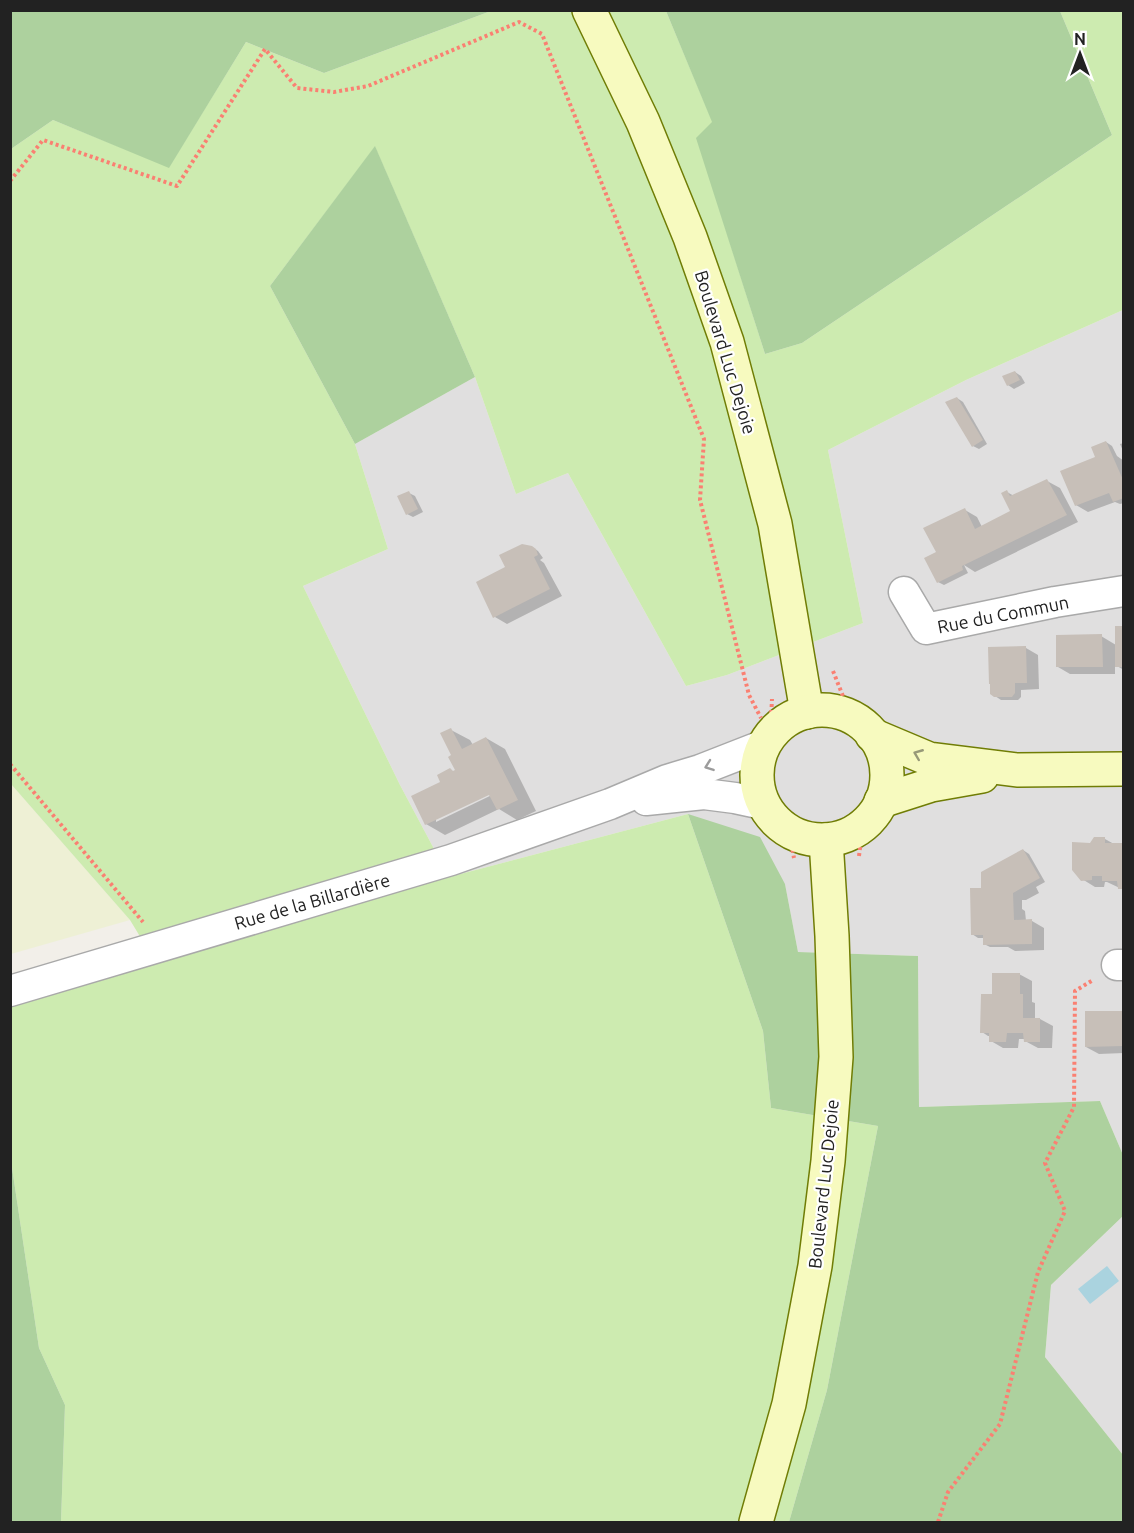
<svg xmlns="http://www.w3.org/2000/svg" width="1134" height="1533" font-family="Ubuntu,sans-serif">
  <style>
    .residential { fill: #e0dfdf }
    .farmland { fill: #eef0d5 }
    .grass { fill: #cdebb0 }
    .forest { fill: #add19e }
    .water { fill: #aad3df }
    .shadow { fill: #0003; fill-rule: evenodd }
    .building { fill: #c7bfb8 }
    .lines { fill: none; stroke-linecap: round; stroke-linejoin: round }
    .street-casing { stroke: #a9a9a9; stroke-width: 33 }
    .secondary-casing { stroke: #707d05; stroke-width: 36 }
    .path { stroke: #fa8072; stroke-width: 4; stroke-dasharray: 3 3; stroke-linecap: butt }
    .street { stroke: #fff; stroke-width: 30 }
    .secondary { stroke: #f7fabf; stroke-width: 33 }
    .oneway { stroke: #979978 }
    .oneway2 { stroke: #9c9c9c }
    .labels { text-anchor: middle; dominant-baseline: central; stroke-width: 4.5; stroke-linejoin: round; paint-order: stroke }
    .street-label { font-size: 18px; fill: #222; stroke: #fff }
  </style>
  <rect width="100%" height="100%" fill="#f2efe9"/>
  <!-- residential -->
  <g class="residential">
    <path d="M1123 310V1155L1100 1101 919 1107 918 956 798 952 785 884 688 814 449 877 400 785 303 586 388 549 355 444 475 377 516 494 568 473 686 686 727 675 863 623 828 450 966 380Z"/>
    <path d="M1123 1216V1455L1045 1357 1051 1285Z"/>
  </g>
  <!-- farmland -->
  <path class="farmland" d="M11 784 130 920 11 954Z"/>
  <!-- grass -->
  <path class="grass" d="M491 11H666L713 123 697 138 765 354 802 343 1112 135 1060 11H1123V310L966 380 828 450 863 623 727 675 686 686 568 473 516 494 475 377 375 147 270 286 355 444 388 549 303 586 400 785 449 877 688 814 763 1031 771 1108 878 1126 827 1390 789 1522H61L65 1405 39 1348 11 1161 10 1006 156 963 130 920 11 784V149L53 120 169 167 246 42 324 73Z"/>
  <!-- forest -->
  <g class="forest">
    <path d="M11 10H491V11L324 73 246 42 169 168 53 120 11 149Z"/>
    <path d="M666 11H1060L1112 135 802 343 765 354 696 138 712 122Z"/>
    <path d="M375 146 475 377 355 444 270 286Z"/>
    <path d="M688 814 760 837 785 884 798 952 918 956 919 1107 1100 1101 1123 1155V1216L1051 1285 1045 1357 1123 1455V1522H789L827 1390 878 1126 771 1108 763 1031Z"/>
    <path d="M11 1161 39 1348 65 1405 61 1522H11Z"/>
  </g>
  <!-- water -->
  <path class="water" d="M1107 1266 1119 1281 1090 1304 1078 1289Z"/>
  <!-- shadow -->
  <g class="shadow">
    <path d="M1015 372 1021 376 1025 383 1014 389 1008 385Z"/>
    <path d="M957 398 963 402 987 444 979 449 973 446 948 402Z"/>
    <path d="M1106 442 1112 446 1117 456 1124 461V503L1120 504 1115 502 1088 512 1076 505Z"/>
    <path d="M1124 443V453L1120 444Z"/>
    <path d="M1047 481 1060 488 1078 522 975 572 964 565 968 573 944 585 938 582 939 552 965 510 977 517 982 527 1012 512 1007 492 1014 496Z"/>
    <path d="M409 493 415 496 423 512 413 517 407 514Z"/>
    <path d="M532 547 538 551 543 558 540 560 544 563 562 596 507 624 495 617 509 567Z"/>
    <path d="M1124 628V670L1115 665V674H1070L1058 667 1101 636 1116 645Z"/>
    <path d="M1026 648 1038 655 1039 689 1021 690V697L1018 700H1001L995 696Z"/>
    <path d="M451 730 470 740 473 745 486 738 505 749 536 811 517 820 499 809 445 835 426 824 443 782 457 771 453 756ZM495 790 496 793 436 822V819Z"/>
    <path d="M1095 839H1105L1114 844H1124V890L1107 882H1105L1104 887H1095L1082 879 1091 844Z"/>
    <path d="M1023 850 1029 854 1045 882 1036 887 1039 893 1026 900H1022V909L1025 911 1026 921H1032L1044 928V950L1015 951 1008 947H990L984 944V938H978L972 934 982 890Z"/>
    <path d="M1019 974 1032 981V1002L1035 1003V1019H1040L1053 1026 1052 1048H1038L1025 1041V1039H1019L1018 1048H1003L991 1041V1036H988L982 1032 994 996Z"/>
    <path d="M1124 1012V1053L1099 1054 1086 1047Z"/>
  </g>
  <!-- building -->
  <g class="building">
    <path d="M1015 371 1020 380 1007 386 1002 376Z"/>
    <path d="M957 397 983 440 972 447 945 402Z"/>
    <path d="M1106 441 1124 482V498L1113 502 1109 493 1075 506 1060 471 1095 457 1091 447Z"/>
    <path d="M1047 479 1067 515 962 566 963 570 937 583 924 558 936 552 923 528 965 508 975 529 1010 511 1001 493 1007 490 1010 496Z"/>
    <path d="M409 491 418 509 406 515 397 496Z"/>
    <path d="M522 544 532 546 536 549 538 555 534 557 550 589 493 618 476 582 505 567 499 555Z"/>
    <rect x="1115" y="626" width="9" height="41"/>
    <path d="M1102 634 1103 667H1056V635Z"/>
    <path d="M1026 646 1027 683H1015V693L1012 697H994L990 694V684H989L988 647Z"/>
    <path d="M451 728 462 749 486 737 518 800 497 810 489 795 425 825 411 796 440 782 437 775 450 768 453 771 455 770 448 757 451 755 440 733Z"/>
    <path d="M1094 837H1105V843H1124V889H1118L1117 881H1102V876H1092V880L1081 881 1072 870V842L1090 843Z"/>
    <path d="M1023 849 1040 878 1013 893 1014 920 1032 919V944L983 945V935H971L970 888H981V872Z"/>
    <path d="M992 973H1020V994H1023V1018H1040V1042H1024L1023 1033H1007L1006 1042H989V1033H980L981 994H992Z"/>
    <path d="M1085 1011H1124V1046L1085 1047Z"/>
  </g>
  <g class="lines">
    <defs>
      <g id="street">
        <path d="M904 592 926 629 1055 602 1124 591"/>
        <path d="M646 800 704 794 735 798 763 804"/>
        <path d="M1117 965H1124"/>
        <path d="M10 991 451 860 610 804 667 780 700 770 764 745"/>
      </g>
      <g id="secondary">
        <path d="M589 10 643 122 690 237 727 342 775 524 807 712"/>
        <circle cx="822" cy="775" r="65"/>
        <path d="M872 735 929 759 1017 770 1124 769"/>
        <path d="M881 801 931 785 982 776"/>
        <path d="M756 1522 789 1404 815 1266 828 1161 836 1057 832 936 826 840"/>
      </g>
    </defs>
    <!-- street casing -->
    <use href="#street" class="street-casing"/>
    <!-- secondary casing -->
    <use href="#secondary" class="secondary-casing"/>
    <!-- path -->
    <g class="path">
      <path d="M10 181 43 140 177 186 265 49 297 88 334 92 368 86 519 22 542 34 704 439 700 500 749 695 761 718"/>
      <path d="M833 671 850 714"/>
      <path d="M771 719 772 699"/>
      <path d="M10 764 143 922"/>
      <path d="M789 832 794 858"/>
      <path d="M859 856 863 825"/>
      <path d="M938 1522 948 1492 1000 1424 1038 1272 1065 1211 1045 1163 1074 1107 1075 991 1093 980"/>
    </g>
    <!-- street -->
    <use href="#street" class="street"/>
    <!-- secondary -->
    <use href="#secondary" class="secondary"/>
  </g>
  <!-- one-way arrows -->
  <defs><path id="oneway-chevron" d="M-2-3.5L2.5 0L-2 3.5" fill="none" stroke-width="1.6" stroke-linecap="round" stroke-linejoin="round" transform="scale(1.5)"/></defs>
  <use class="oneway" href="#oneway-chevron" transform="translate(918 754) rotate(-158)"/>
  <use class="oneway2" href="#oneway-chevron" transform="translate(709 766) rotate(160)"/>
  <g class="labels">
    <!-- street labels -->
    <g class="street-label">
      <text transform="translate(726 352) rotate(73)">Boulevard Luc Dejoie</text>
      <text transform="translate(1003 614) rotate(-11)">Rue du Commun</text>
      <text transform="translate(312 901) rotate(-16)">Rue de la Billardière</text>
      <text transform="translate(823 1184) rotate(-84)">Boulevard Luc Dejoie</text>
    </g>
  </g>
  <!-- border -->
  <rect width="1134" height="1533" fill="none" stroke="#222222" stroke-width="24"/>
  <!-- north arrow -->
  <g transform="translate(1080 54)" stroke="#ffffff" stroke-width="4.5" paint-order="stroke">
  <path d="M0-4.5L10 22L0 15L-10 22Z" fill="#222222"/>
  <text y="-9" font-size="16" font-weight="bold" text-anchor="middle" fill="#222222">N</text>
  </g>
</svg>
